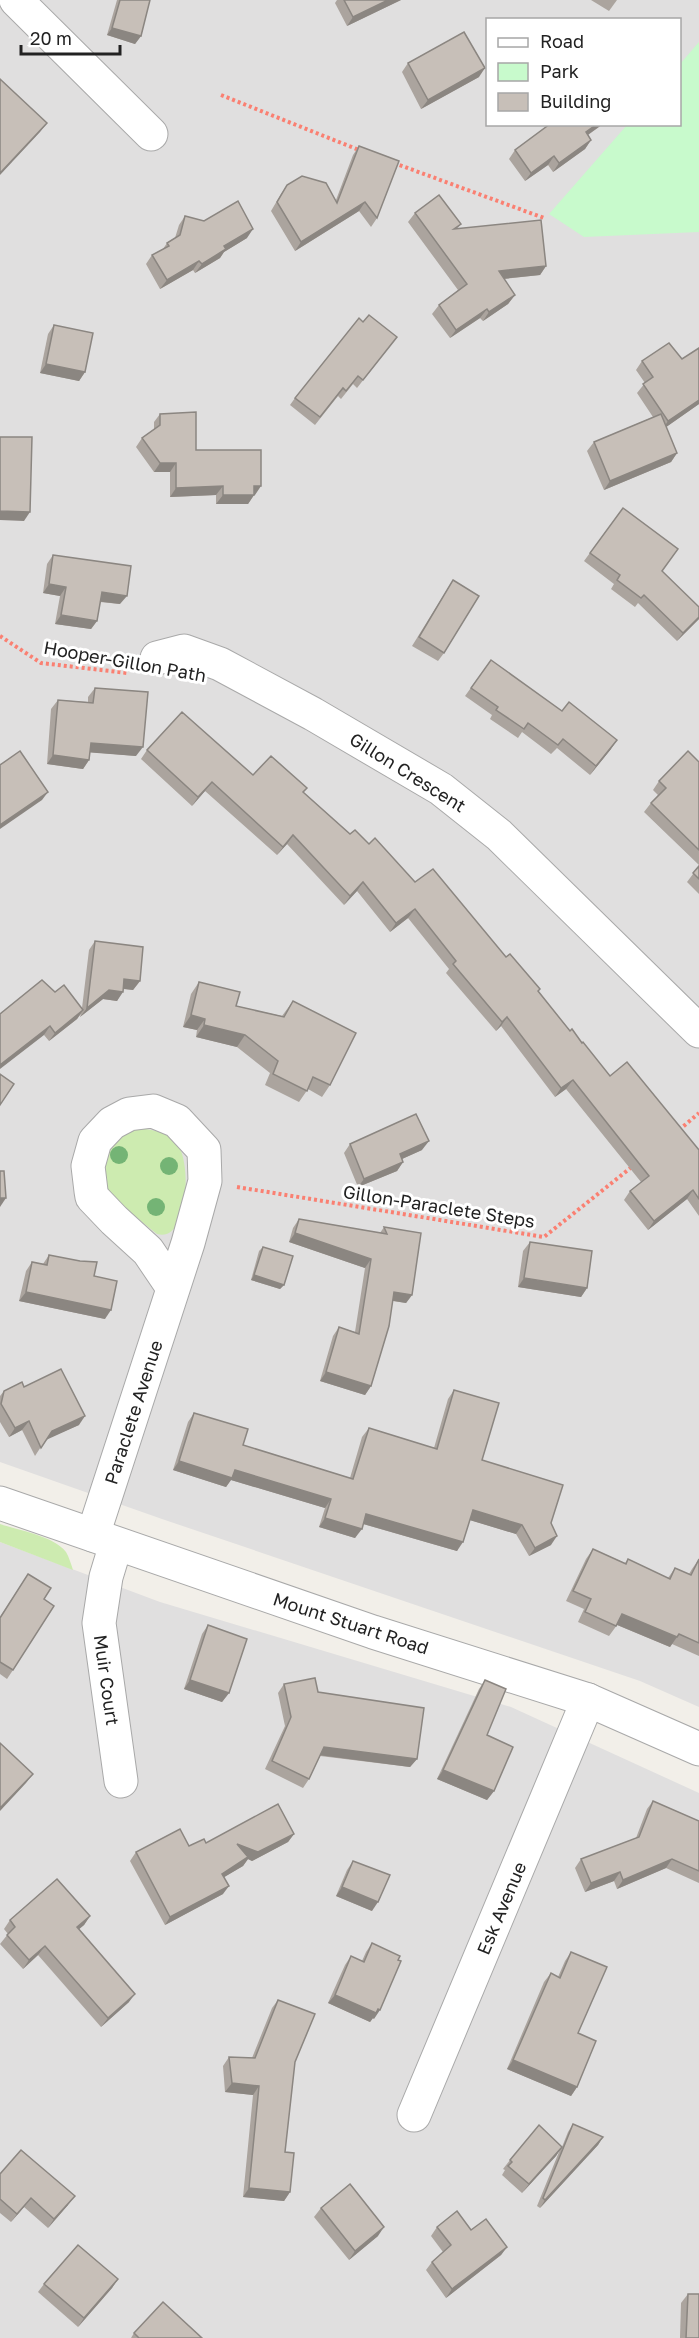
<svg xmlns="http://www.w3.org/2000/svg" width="699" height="2338" font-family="'Golos Text',sans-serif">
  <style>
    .residential { fill: #e0dfdf; fill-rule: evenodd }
    .grass { fill: #cdebb0 }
    .park { fill: #c8facc }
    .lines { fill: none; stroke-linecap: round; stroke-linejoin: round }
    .minor-casing { stroke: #a9a9a9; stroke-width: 35 }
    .tertiary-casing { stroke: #a9a9a9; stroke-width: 35 }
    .path { stroke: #fa8072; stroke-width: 4; stroke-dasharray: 3 3; stroke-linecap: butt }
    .minor { stroke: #fff; stroke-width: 33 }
    .tertiary { stroke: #fff; stroke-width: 33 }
    .tree { fill: #74b475 }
    .wall { fill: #aba49e }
    .shaded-wall { fill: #8b8681 }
    .building { fill: #c7bfb8; stroke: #8b8681; stroke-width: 1.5 }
    .labels { text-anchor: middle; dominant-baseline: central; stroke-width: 6; stroke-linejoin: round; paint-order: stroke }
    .street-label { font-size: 18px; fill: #222; stroke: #fff }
  </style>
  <rect width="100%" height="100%" fill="#f2efe9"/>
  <!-- residential -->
  <g class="residential">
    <path d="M0 0H699V1707L640 1681 162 1519 0 1462ZM488 20H680V124H488Z"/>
    <path d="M0 1542 160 1602 511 1707 699 1793V2338H0Z"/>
  </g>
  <!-- grass -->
  <g class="grass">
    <path d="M137 1128C152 1130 168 1131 178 1145 191 1163 190 1243 157 1234L107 1194 104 1155 118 1136Z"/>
    <path d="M0 1524C18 1530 54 1536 66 1552 69 1557 71 1564 73 1570L0 1542Z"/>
  </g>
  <!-- park -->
  <path class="park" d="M699 42V232L584 237 549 214 627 125 680 124V64Z"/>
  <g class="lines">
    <defs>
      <g id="minor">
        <path d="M16 0 151 134"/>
        <path d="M157 658 184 651 220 664 313 714 441 789 499 835 699 1031"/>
        <path d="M93 1535 188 1243 205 1181 204 1150 177 1121 153 1111 129 1114 112 1123 95 1141 88 1166 91 1191 92 1197 114 1220 148 1251 173 1288"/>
        <path d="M116 1544 106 1577 99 1623 121 1781"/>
        <path d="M414 2115 588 1700"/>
      </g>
      <path id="tertiary" d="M0 1503 373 1632 588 1700 699 1749"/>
    </defs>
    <!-- minor casing -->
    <use href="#minor" class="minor-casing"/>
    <!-- tertiary casing -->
    <use href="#tertiary" class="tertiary-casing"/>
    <!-- path -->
    <g class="path">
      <path d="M221 95 359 150"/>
      <path d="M394 163 544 218"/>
      <path d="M0 636 41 663 127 673"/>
      <path d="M679 1130 699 1113"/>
      <path d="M237 1187 544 1237 633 1166"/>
    </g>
    <!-- minor -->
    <use href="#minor" class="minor"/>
    <!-- tertiary -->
    <use href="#tertiary" class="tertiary"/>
  </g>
  <!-- trees -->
  <g class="tree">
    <circle cx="119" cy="1155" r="9"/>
    <circle cx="169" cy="1166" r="9"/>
    <circle cx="156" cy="1207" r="9"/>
  </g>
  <!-- wall -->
  <g class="wall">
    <path d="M117 0H150L141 36 135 44 107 35Z"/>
    <path d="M337 0H401L347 26 335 3Z"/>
    <path d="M591 0H617L609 11Z"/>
    <path d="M408 63 479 77 421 109 402 72Z"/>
    <path d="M603 124 588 135 591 140 585 149 553 172 548 165 525 181 509 159 515 150Z"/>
    <path d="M359 146 377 218 371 227 359 211 295 251 271 211 281 194 287 185 336 200 353 155Z"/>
    <path d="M415 213 461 224 457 229 546 266 540 275 504 279 515 295 508 304 483 321 480 318 450 338 432 314 439 305 458 290 408 222Z"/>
    <path d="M185 216 247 238 224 252 220 258 195 273 193 270 160 289 146 264 152 255 163 249 167 243 175 238 179 225Z"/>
    <path d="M363 322 397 337 357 388 353 384 341 399 338 396 315 425 290 405 295 398Z"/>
    <path d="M54 325 85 372 79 381 40 373 48 334Z"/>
    <path d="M699 348V404L666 427 677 453 671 462 604 490 587 451 594 442 653 417 637 393 645 383 636 370 642 361 682 359Z"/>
    <path d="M160 414 196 450 255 495H254L248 504H216V495L170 497V472H154L136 447 142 438 154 429V422Z"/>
    <path d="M623 508 662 571 699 619 677 641 638 603 635 607 611 589 614 584 584 561Z"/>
    <path d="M53 555 120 604 100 602 97 621 91 629 55 624 60 596 43 593 47 564Z"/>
    <path d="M453 580 444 653 438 661 412 646Z"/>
    <path d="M491 660 611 749 590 775 557 748 551 754 522 732 518 738 490 719 492 715 465 696Z"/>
    <path d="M95 688 136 756 90 752 89 760 83 769 47 764 51 709 58 700 88 702V697Z"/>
    <path d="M147 750 307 788 303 793 350 834 369 844 506 957 540 989 538 991 570 1031 582 1043 610 1076 699 1150V1216L687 1199 648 1230 624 1200 630 1191 641 1182 566 1089 555 1097 501 1026 496 1031 446 973 449 969 408 918 390 932 357 891 344 905 287 844 277 855 205 791 192 806 141 759Z"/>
    <path d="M699 762V865L644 812 651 803 658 795 653 790 659 781Z"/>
    <path d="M699 866V894L687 882Z"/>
    <path d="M95 941 140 981 133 990 123 989 117 1001 103 999 80 1017 81 1014 77 1019 49 1041 44 1035 55 992 82 1008 89 950Z"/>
    <path d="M199 982 236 1006 282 1016 293 1001 330 1085 322 1097 308 1089 299 1102 265 1085 270 1073 237 1047 196 1037 197 1030 183 1027 191 994Z"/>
    <path d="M350 1144 422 1150 402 1159 403 1162 397 1171 358 1187 344 1153Z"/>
    <path d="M299 1219 380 1233 384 1227 412 1295 406 1303 393 1301 371 1386 365 1395 320 1381 333 1336 339 1327 355 1332 365 1268 289 1242 293 1228Z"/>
    <path d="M530 1242 587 1288 581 1297 518 1287 523 1251Z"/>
    <path d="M263 1247 284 1285 280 1289 251 1280 259 1251Z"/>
    <path d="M49 1255 94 1276 105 1319 19 1301 26 1271 32 1262 43 1264Z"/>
    <path d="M24 1387 79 1425 46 1439 35 1456 22 1430 9 1437 0 1422V1396L4 1391Z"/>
    <path d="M454 1390 482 1460 551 1523V1545L529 1556 516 1534 470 1520 457 1551 363 1524 355 1538 319 1527 325 1508 231 1480 226 1487 173 1470 188 1422 194 1413 243 1445 350 1478 362 1437 369 1428 434 1448 448 1399Z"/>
    <path d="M593 1549 625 1563 628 1559 668 1578 675 1568 689 1574 692 1569 699 1559V1656L672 1644 670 1647 617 1625 609 1636 578 1622 584 1609 566 1601 586 1559Z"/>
    <path d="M28 1574 13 1670 7 1679 0 1674V1617Z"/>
    <path d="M208 1625 229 1693 222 1702 184 1689 202 1634Z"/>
    <path d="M485 1680 487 1735 494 1791 487 1800 437 1779 479 1689Z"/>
    <path d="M284 1684 318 1692 417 1759 410 1767 320 1756 309 1779 303 1788 265 1769 285 1726 278 1693Z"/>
    <path d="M653 1801 699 1821V1883L666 1868 617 1889 614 1881 585 1892 575 1868 581 1859 636 1838 647 1809Z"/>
    <path d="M294 1834 288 1842 252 1861 248 1859 243 1866 224 1877 223 1894 165 1925 130 1861 136 1852 189 1846 206 1843Z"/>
    <path d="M353 1861 372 1911 336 1896 347 1870Z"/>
    <path d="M90 1916 84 1925 79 1929 129 2002 101 2027 38 1955 23 1969 0 1944 8 1934 4 1929 10 1920Z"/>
    <path d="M372 1943 374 2019 373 2018 370 2022 328 2003 345 1965 351 1956 362 1961 366 1952Z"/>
    <path d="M571 1952 578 2033 577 2087 571 2096 507 2069 544 1982 551 1973 558 1977 565 1961Z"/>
    <path d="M278 2000 295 2062 285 2152 290 2192 284 2201 243 2197 253 2095 225 2092 223 2066 229 2057 252 2058 272 2008Z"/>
    <path d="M573 2124 603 2137 598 2145 540 2208 537 2206 561 2147 556 2156 522 2193 502 2175 505 2170 503 2169 510 2160 562 2147 568 2132Z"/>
    <path d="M0 2174 68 2205 48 2228 24 2207 11 2222 0 2213Z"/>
    <path d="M321 2208 378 2236 349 2260 314 2217Z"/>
    <path d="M437 2227 471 2230 507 2247 501 2255 446 2298 426 2270 432 2262 443 2252 431 2236Z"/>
    <path d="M118 2279 112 2288 78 2327 38 2292 44 2284Z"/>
    <path d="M688 2294 699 2338H680L681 2303Z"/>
    <path d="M134 2333 202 2338H131Z"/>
  </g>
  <!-- shaded-wall -->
  <g class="shaded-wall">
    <path d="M388 0H401L347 26 353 17Z"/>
    <path d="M112 28 141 36 135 44 107 35Z"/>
    <path d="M485 68 479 77 421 109 428 100Z"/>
    <path d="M47 123 40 132 0 175V173Z"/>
    <path d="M597 124H603L579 141 586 132Z"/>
    <path d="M591 140 585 149 553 172 559 163Z"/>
    <path d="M554 156 548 165 525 181 531 173Z"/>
    <path d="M365 202 359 211 295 251 301 242Z"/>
    <path d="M253 229 247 238 224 252 220 258 195 273 202 264 224 246Z"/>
    <path d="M199 261 193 270 160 289 167 280Z"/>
    <path d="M546 266 540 275 492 280 499 271Z"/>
    <path d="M515 295 508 304 483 321 489 312Z"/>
    <path d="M487 309 480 318 450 338 456 330Z"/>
    <path d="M46 364 85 372 79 381 40 373Z"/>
    <path d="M699 400V404L662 430 668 421Z"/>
    <path d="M677 453 671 462 604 490 610 481Z"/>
    <path d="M160 463H176L170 472H154Z"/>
    <path d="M223 486 216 495 170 497 176 488Z"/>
    <path d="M254 486H261L255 495H248H254L248 504H216L223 495Z"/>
    <path d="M0 511 30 512 24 521 0 520Z"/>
    <path d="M49 584 66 587 60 596 43 593Z"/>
    <path d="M102 592 127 596 120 604 95 601Z"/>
    <path d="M61 615 97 621 91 629 55 624Z"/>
    <path d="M699 617V619L677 641 683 633Z"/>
    <path d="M617 740 611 749 590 775 596 766Z"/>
    <path d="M91 743 143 747 136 756 84 752Z"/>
    <path d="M53 755 89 760 83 769 47 764Z"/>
    <path d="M212 782 205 791 192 806 198 797Z"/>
    <path d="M48 792 42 800 0 829V825Z"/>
    <path d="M293 835 287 844 277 855 283 847Z"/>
    <path d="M363 882 357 891 344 905 350 896Z"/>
    <path d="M415 909 408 918 390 932 396 923Z"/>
    <path d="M124 979 140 981 133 990 118 988Z"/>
    <path d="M109 990 123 992 117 1001 103 999 80 1017 87 1008Z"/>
    <path d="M83 1010 77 1019 49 1041 55 1033Z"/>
    <path d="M191 1015 205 1019 197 1030 183 1027Z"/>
    <path d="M507 1017 501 1026 496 1031 502 1022Z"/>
    <path d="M204 1025 245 1035 237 1047 196 1037Z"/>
    <path d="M50 1026 44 1035 0 1069V1065Z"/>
    <path d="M573 1080 566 1089 555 1097 561 1088Z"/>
    <path d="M429 1141 422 1150 393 1163 400 1154Z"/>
    <path d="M403 1162 397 1171 358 1187 364 1179Z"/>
    <path d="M693 1190 687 1199 648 1230 654 1221Z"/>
    <path d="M0 1198H6L0 1207Z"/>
    <path d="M295 1233 371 1259 365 1268 289 1242Z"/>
    <path d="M254 1275 284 1285 280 1289 251 1280Z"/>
    <path d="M524 1278 587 1288 581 1297 518 1287Z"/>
    <path d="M26 1292 111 1310 105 1319 19 1301Z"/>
    <path d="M394 1292 412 1295 406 1303 388 1300Z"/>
    <path d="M326 1372 371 1386 365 1395 320 1381Z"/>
    <path d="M85 1416 79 1425 46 1440 52 1431Z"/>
    <path d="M29 1421 22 1430 9 1437 15 1428Z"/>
    <path d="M179 1461 235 1470 331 1499 325 1508 231 1480 226 1487 173 1470Z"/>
    <path d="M473 1510 522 1525 516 1534 466 1519Z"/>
    <path d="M366 1514 463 1542 457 1551 360 1523Z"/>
    <path d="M325 1518 362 1529 355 1538 319 1527Z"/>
    <path d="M557 1536 551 1545 529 1556 535 1548Z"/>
    <path d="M622 1614 677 1637 670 1647 615 1624Z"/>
    <path d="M190 1680 229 1693 222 1702 184 1689Z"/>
    <path d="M324 1747 417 1759 410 1767 318 1755Z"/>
    <path d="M443 1770 494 1791 487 1800 437 1779Z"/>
    <path d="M33 1774 26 1783 0 1811V1808Z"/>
    <path d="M294 1834 288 1842 252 1861 248 1859 243 1866 216 1882 237 1844Z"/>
    <path d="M672 1859 666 1868 617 1889 623 1880Z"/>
    <path d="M620 1872 614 1881 585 1892 591 1883Z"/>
    <path d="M229 1886 223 1894 165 1925 170 1917Z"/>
    <path d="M342 1887 378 1902 372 1911 336 1896Z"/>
    <path d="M90 1916 84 1925 71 1936 77 1927Z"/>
    <path d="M45 1946 38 1955 23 1969 29 1960Z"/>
    <path d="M135 1994 129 2002 101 2027 108 2018Z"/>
    <path d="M335 1995 378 2009 380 2010 374 2019 373 2018 370 2022 328 2003Z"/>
    <path d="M513 2060 577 2087 571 2096 507 2069Z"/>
    <path d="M232 2083 259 2086 253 2095 225 2092Z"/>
    <path d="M603 2137 598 2145 540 2208 545 2200Z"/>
    <path d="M562 2147 556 2156 522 2193 529 2184Z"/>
    <path d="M249 2188 290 2192 284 2201 243 2197Z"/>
    <path d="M75 2196 68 2205 48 2228 54 2219Z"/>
    <path d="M31 2198 24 2207 11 2222 17 2214Z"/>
    <path d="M384 2227 378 2236 349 2260 355 2251Z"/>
    <path d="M507 2247 501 2255 446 2298 452 2289Z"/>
    <path d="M118 2279 112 2288 78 2327 84 2318Z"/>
  </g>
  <!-- building -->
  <g class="building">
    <path d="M120 0H150L141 36 112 28Z"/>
    <path d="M344 0H388L353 17Z"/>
    <path d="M464 32 485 68 428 100 408 63Z"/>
    <path d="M0 79 47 123 0 173Z"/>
    <path d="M550 124H597L586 132 591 140 559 163 554 156 531 173 515 150Z"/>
    <path d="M359 146 399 161 377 218 365 202 301 242 277 202 287 185 302 176 326 183 337 203Z"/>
    <path d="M439 195 461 224 454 229 541 220 546 266 499 271 515 295 489 312 487 309 456 330 439 305 467 284 415 213Z"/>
    <path d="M238 201 253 229 224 246 226 249 202 264 199 261 167 280 152 255 169 246 167 243 180 235 185 216 204 221Z"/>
    <path d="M369 315 397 337 363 380 358 376 346 391 343 388 320 417 295 398 359 318 363 322Z"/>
    <path d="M54 325 93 333 85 372 46 364Z"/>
    <path d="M669 343 682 359 699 348V400L668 421 643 384 653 377 642 361Z"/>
    <path d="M196 412V450H261V486H254V495H223V486L176 488V463H160L142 438 160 425V414Z"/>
    <path d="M661 414 677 453 610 481 594 442Z"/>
    <path d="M0 437H32L30 512 0 511Z"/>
    <path d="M623 508 678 549 662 571 699 607V617L683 633 644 595 641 598 617 580 620 575 590 553Z"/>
    <path d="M53 555 131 566 127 596 102 592 97 621 61 615 66 587 49 584Z"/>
    <path d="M453 580 479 596 444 653 419 637Z"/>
    <path d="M491 660 562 711 569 702 617 740 596 766 563 739 558 745 528 723 524 729 496 710 498 707 471 688Z"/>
    <path d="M95 688 148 692 143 747 91 743 89 760 53 755 58 700 93 703Z"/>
    <path d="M182 712 253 775 271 756 307 788 303 792 350 834 355 830 369 844 375 838 415 882 433 869 506 957 510 954 540 989 538 991 570 1031 572 1029 582 1043 583 1042 610 1076 627 1062 699 1150V1199L693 1190 654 1221 630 1191 649 1176 573 1080 561 1088 507 1017 502 1022 453 964 456 961 415 909 396 923 363 882 350 896 293 835 283 847 212 782 198 797 147 750Z"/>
    <path d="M20 751 48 792 0 825V765Z"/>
    <path d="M688 751 699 762V850L651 803 666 788 659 781Z"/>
    <path d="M699 866V879L693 873Z"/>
    <path d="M95 941 143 947 140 981 124 979 123 992 109 990 87 1008Z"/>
    <path d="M42 980 55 992 64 985 83 1010 55 1033 50 1026 0 1065V1014Z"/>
    <path d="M199 982 240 992 236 1006 284 1017 293 1001 356 1033 330 1085 313 1077 307 1091 273 1074 278 1061 245 1035 204 1025 205 1019 191 1015Z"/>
    <path d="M0 1074 14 1084 0 1105Z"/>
    <path d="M416 1114 429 1141 400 1154 403 1162 364 1179 350 1144Z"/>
    <path d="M0 1171H4L6 1198H0Z"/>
    <path d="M299 1219 387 1234 384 1227 421 1233 412 1295 394 1292 389 1326 371 1386 326 1372 339 1327 359 1334 371 1259 295 1233Z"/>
    <path d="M530 1242 592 1251 587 1288 524 1278Z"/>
    <path d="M263 1247 293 1256 284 1285 254 1275Z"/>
    <path d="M49 1255 80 1261 97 1262 94 1276 117 1281 111 1310 26 1292 32 1262 47 1265Z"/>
    <path d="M61 1369 85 1416 52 1431 41 1448 29 1421 15 1428 1 1404 4 1391 22 1382 24 1387Z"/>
    <path d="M454 1390 499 1403 482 1460 563 1485 551 1523 557 1536 535 1548 522 1525 473 1510 463 1542 366 1514 362 1529 325 1518 331 1499 235 1470 232 1478 179 1461 194 1413 248 1429 243 1445 353 1479 369 1428 437 1449Z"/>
    <path d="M593 1549 626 1564 628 1559 670 1579 675 1568 691 1575 699 1559V1643L679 1634 677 1637 622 1614 616 1626 585 1612 591 1599 573 1591Z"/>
    <path d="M28 1574 51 1588 44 1599 54 1606 13 1670 0 1662V1618Z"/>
    <path d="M208 1625 247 1639 229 1693 190 1680Z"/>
    <path d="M315 1678 318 1692 424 1708 417 1759 324 1747 309 1779 272 1761 291 1717 284 1684Z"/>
    <path d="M485 1680 506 1689 487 1735 513 1747 494 1791 443 1770Z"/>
    <path d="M0 1743 33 1774 0 1808Z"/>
    <path d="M653 1801 699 1821V1871L672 1859 623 1880 620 1872 591 1883 581 1859 639 1837Z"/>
    <path d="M278 1804 294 1834 258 1852 237 1844 248 1857 222 1874 229 1886 170 1917 136 1852 180 1829 189 1846 204 1839 206 1843Z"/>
    <path d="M353 1861 390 1875 378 1902 342 1887Z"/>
    <path d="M57 1879 90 1916 77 1927 135 1994 108 2018 45 1946 29 1960 7 1935 15 1927 10 1920Z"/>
    <path d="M372 1943 400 1956 398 1960 401 1961 380 2010 378 2009 376 2013 335 1995 351 1956 364 1962Z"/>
    <path d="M571 1952 607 1967 578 2033 596 2041 577 2087 513 2060 551 1973 560 1978Z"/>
    <path d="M278 2000 315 2014 295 2062 285 2152 294 2153 290 2192 249 2188 259 2086 232 2083 229 2057 255 2058Z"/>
    <path d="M573 2124 603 2137 545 2200 543 2198Z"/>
    <path d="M539 2125 562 2147 529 2184 508 2166 512 2162 510 2160Z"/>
    <path d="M21 2150 75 2196 54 2219 31 2198 17 2214 0 2199V2174Z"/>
    <path d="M350 2184 384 2227 355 2251 321 2208Z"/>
    <path d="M457 2211 471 2230 486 2219 507 2247 452 2289 432 2262 451 2245 437 2227Z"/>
    <path d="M78 2245 118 2279 84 2318 44 2284Z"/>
    <path d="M688 2294H699V2338H686Z"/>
    <path d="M163 2302 202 2338H139L134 2333Z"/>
  </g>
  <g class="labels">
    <!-- street labels -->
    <g class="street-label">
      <text transform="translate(125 661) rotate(10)">Hooper-Gillon Path</text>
      <text transform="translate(408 772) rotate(32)">Gillon Crescent</text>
      <text transform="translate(439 1206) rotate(9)">Gillon-Paraclete Steps</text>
      <text transform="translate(133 1412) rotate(-72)">Paraclete Avenue</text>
      <text transform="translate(351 1623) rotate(18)">Mount Stuart Road</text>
      <text transform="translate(107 1680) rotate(82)">Muir Court</text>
      <text transform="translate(501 1908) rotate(-67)">Esk Avenue</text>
    </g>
  </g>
  <!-- legend -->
  <rect x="486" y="18" width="195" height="108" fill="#ffffff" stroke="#a7a7a7" stroke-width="1.5"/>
  <rect x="498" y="38" width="30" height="9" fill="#ffffff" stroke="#a7a7a7" stroke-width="1.5"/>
  <text x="540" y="48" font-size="18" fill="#222222">Road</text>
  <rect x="498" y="63" width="30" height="18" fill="#c8facc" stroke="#a7a7a7" stroke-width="1.5"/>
  <text x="540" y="78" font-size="18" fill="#222222">Park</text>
  <rect x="498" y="93" width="30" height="18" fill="#c7bfb8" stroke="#a7a7a7" stroke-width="1.5"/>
  <text x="540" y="108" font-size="18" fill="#222222">Building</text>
  <!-- scale -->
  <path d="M21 45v9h99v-9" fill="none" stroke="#222222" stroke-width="3"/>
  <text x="30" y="45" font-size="18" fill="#222222" stroke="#ffffff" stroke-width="4.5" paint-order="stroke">20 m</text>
</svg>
